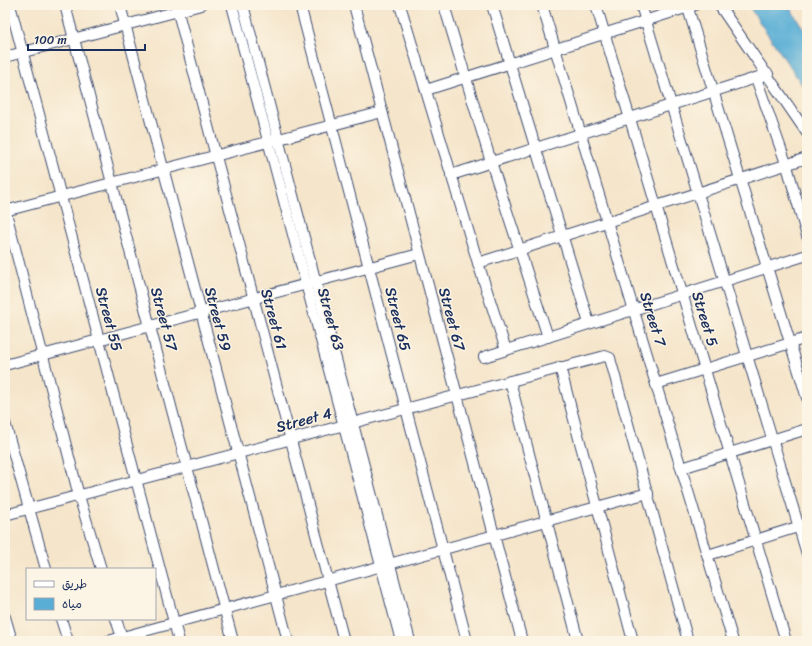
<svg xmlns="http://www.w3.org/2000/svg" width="812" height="646" font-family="Sriracha,'Playpen Sans Arabic',sans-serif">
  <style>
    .water { fill: #59aed5; stroke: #3a6e9a }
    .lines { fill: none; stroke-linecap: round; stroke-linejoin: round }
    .minor-casing { stroke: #3c4a6e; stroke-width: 12 }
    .minor { stroke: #fff; stroke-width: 10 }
    .labels { text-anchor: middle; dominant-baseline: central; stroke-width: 3; stroke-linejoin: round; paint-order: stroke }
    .street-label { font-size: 15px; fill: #1b2f5e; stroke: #fcf5e5 }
  </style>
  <rect width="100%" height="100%" fill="#fcf5e5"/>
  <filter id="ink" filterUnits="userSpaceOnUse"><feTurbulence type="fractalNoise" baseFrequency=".025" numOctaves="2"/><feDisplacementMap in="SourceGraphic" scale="8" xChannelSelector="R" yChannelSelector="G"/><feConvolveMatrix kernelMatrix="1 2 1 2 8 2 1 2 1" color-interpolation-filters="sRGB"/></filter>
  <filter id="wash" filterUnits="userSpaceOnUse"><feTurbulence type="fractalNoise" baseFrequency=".012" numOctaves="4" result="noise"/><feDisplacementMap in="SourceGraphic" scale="16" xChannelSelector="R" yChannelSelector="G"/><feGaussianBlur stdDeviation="0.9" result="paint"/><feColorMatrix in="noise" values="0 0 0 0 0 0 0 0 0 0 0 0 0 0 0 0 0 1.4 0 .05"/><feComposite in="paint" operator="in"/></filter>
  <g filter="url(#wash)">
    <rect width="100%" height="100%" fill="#f5e5ca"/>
    <!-- water -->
    <path class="water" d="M748 5H788L807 34V92Z"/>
  </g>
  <g filter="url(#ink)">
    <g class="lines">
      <defs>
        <g id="minor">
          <path d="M10 5 179 641"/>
          <path d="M65 5 233 641"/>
          <path d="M120 5 288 641"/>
          <path d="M176 5 344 641"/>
          <path d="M232 5 401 641"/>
          <path d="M243 5 410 641"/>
          <path d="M300 5 467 641"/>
          <path d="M354 5 522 641"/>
          <path d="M400 5 478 263 506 350"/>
          <path d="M444 5 491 162 548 337"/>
          <path d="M492 5 589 323"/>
          <path d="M542 5 733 641"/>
          <path d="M596 5 786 641"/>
          <path d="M641 5 807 554"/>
          <path d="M687 5 807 398"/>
          <path d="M719 5 807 133"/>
          <path d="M5 57 201 5"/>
          <path d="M756 78 787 166 807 236"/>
          <path d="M426 90 695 5"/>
          <path d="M451 175 768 74"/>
          <path d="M5 209 79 496 101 569"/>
          <path d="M5 211 382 112"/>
          <path d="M478 263 807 158"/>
          <path d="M484 357 807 255"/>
          <path d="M5 365 419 254"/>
          <path d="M560 367 633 641"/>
          <path d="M510 381 578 641"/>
          <path d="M656 384 807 338"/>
          <path d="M5 423 46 569"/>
          <path d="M682 468 807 429"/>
          <path d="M5 515 605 356 610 358 611 362 688 641"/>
          <path d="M708 555 807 524"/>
          <path d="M5 617 12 641"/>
          <path d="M61 619 68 641"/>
          <path d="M116 619 123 641"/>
          <path d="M108 641 648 493"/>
        </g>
      </defs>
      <!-- minor casing -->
      <use href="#minor" class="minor-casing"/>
      <!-- minor -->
      <use href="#minor" class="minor"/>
    </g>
  </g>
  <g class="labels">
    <!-- street labels -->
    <g class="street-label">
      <text transform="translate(109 319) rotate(75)">Street 55</text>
      <text transform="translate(164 319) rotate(75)">Street 57</text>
      <text transform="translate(218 319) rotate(75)">Street 59</text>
      <text transform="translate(274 319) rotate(75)">Street 61</text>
      <text transform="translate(331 319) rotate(75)">Street 63</text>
      <text transform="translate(398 319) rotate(76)">Street 65</text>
      <text transform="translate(452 319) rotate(75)">Street 67</text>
      <text transform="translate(653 319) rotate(73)">Street 7</text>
      <text transform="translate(705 319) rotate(73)">Street 5</text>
      <text transform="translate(304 420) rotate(-15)">Street 4</text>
    </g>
  </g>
  <!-- margin -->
  <rect width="812" height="646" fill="none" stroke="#fcf5e5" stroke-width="20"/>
  <!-- legend -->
  <rect x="26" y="568" width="130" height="52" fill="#fcf5e5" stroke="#a2a6af"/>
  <rect x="34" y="581" width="20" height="6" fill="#ffffff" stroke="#a2a6af"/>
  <text x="62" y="588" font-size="12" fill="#1b2f5e">طريق</text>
  <rect x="34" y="598" width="20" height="12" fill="#59aed5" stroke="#a2a6af"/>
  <text x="62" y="608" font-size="12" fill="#1b2f5e">مياه</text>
  <!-- scale -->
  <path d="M28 44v6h117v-6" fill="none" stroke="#1b2f5e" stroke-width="2"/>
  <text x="34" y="44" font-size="12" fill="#1b2f5e" stroke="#fcf5e5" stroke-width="3" paint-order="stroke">100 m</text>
</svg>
